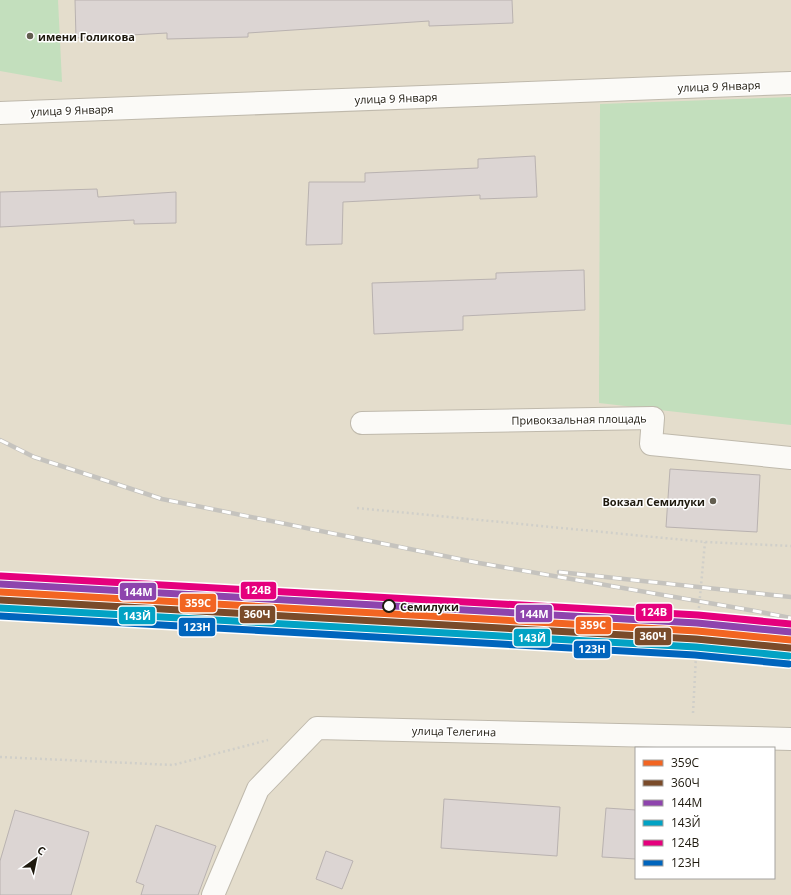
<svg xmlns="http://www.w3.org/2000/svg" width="791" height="895" font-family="'Open Sans',sans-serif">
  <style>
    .green { fill: #c3dfbd }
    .building { fill: #dcd5d3; stroke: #b9b2b0 }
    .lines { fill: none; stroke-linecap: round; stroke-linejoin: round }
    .minor-casing { stroke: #bfb9ac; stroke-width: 24 }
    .path { stroke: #d0cfc9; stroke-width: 2.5; stroke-dasharray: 2 3; stroke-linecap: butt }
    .minor { stroke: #fbfaf7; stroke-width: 22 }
    .rail-casing { stroke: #c5c3be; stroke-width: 4.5 }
    .rail { stroke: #fff; stroke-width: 3; stroke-dasharray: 9; stroke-linecap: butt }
    .rail-1-casing { stroke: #fff; stroke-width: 10 }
    .rail-2-casing { stroke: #fff; stroke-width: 10 }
    .rail-3-casing { stroke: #fff; stroke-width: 10 }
    .rail-4-casing { stroke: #fff; stroke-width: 10 }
    .rail-5-casing { stroke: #fff; stroke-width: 10 }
    .rail-6-casing { stroke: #fff; stroke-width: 10 }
    .rail-1 { stroke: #f26522; stroke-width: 7 }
    .rail-2 { stroke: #7a4b2a; stroke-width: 7 }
    .rail-3 { stroke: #8e44ad; stroke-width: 7 }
    .rail-4 { stroke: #02a2c4; stroke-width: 7 }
    .rail-5 { stroke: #e5007d; stroke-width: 7 }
    .rail-6 { stroke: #0065bd; stroke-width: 7 }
    .poi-dot { fill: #635e50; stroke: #fff; stroke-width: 1.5 }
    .stop-dot { fill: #fff; stroke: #1e190e; stroke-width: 2 }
    .labels { text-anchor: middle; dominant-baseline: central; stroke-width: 3; stroke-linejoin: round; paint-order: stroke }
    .poi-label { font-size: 11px; font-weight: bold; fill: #1e190e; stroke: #fff; text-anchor: start }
    .street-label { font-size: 11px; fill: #1e190e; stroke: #fff }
    .stop-label { font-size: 11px; font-weight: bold; fill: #1e190e; stroke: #fff; text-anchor: start }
    .line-badge { stroke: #fff; stroke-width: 1.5 }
    .badge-label { font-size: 11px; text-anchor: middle; font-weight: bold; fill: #fff }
  </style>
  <rect width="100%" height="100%" fill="#e4ddcc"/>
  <!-- green -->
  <g class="green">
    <path d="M0 0H58L62 82 0 71Z"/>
    <path d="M791 97V425L599 403 600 104Z"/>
  </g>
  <!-- building -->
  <g class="building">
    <path d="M75 0H512L513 23 429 26V21L248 33V37L167 39V33L76 38Z"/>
    <path d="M535 156 537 197 480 199V195L343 202 342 244 306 245 309 182H365V173L478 168V159Z"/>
    <path d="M97 189 98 197 176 192V223L134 224V220L0 227V192Z"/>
    <path d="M584 270 585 310 463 316V330L374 334 372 283 496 279V273Z"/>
    <path d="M670 469 760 475 757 532 666 527Z"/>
    <path d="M444 799 560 807 557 856 441 848Z"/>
    <path d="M606 808 636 810V859L602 857Z"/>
    <path d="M15 810 89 832 71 895H0V861Z"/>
    <path d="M156 825 216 846 198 895H141L144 885 136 882Z"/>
    <path d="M326 851 353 861 342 889 316 879Z"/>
  </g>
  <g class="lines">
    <defs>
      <g id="minor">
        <path d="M0 113 791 83"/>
        <path d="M362 423 653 418 651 444 791 458"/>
        <path d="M213 895 258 789 317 728 791 739"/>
      </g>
    </defs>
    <!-- minor casing -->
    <use href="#minor" class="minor-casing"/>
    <!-- path -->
    <g class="path">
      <path d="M357 508 705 542 791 546"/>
      <path d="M693 713 698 618 705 542"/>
      <path d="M0 757 173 765 268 740"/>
    </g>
    <!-- minor -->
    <use href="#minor" class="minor"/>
    <defs>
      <g id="rail">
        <path d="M0 440 34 457 162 499 479 563 755 611 791 618"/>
        <path d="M559 572 791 597"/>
      </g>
    </defs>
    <!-- rail casing -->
    <use href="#rail" class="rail-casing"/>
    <!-- rail -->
    <use href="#rail" class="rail"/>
    <defs>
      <path id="rail-1" d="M0 592 697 631 791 640"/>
      <path id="rail-2" d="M0 600 696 639 790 648"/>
      <path id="rail-3" d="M0 584 697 623 791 632"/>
      <path id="rail-4" d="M0 608 696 647 789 656"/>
      <path id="rail-5" d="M1 576 698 615 791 624"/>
      <path id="rail-6" d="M0 616 695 655 789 664"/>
    </defs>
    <!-- rail-1 casing -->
    <use href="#rail-1" class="rail-1-casing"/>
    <!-- rail-2 casing -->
    <use href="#rail-2" class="rail-2-casing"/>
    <!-- rail-3 casing -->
    <use href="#rail-3" class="rail-3-casing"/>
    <!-- rail-4 casing -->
    <use href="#rail-4" class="rail-4-casing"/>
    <!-- rail-5 casing -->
    <use href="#rail-5" class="rail-5-casing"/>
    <!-- rail-6 casing -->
    <use href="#rail-6" class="rail-6-casing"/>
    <!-- rail-1 -->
    <use href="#rail-1" class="rail-1"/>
    <!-- rail-2 -->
    <use href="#rail-2" class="rail-2"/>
    <!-- rail-3 -->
    <use href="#rail-3" class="rail-3"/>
    <!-- rail-4 -->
    <use href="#rail-4" class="rail-4"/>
    <!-- rail-5 -->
    <use href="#rail-5" class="rail-5"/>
    <!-- rail-6 -->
    <use href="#rail-6" class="rail-6"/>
  </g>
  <!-- markers -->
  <g class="poi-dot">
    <circle cx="30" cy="36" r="4"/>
    <circle cx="713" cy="501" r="4"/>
  </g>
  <circle class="stop-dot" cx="389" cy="606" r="6"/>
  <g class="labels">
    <!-- poi labels -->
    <g class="poi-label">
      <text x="38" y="36">имени Голикова</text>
      <text x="705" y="501" text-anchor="end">Вокзал Семилуки</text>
    </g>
    <!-- street labels -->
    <g class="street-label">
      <text transform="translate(719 86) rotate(-2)">улица 9 Января</text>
      <text transform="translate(396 98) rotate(-2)">улица 9 Января</text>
      <text transform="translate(72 110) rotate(-2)">улица 9 Января</text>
      <text transform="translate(579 419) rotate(-1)">Привокзальная площадь</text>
      <text transform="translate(454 731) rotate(1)">улица Телегина</text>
    </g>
    <!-- stop labels -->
    <g class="stop-label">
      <text x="400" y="606">Семилуки</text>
    </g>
  </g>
  <g class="line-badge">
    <rect x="240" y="581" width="37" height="19" rx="4" fill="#e5007d"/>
    <rect x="119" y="582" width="38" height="19" rx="4" fill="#8e44ad"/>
    <rect x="179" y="593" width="38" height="20" rx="4" fill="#f26522"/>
    <rect x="635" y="603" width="38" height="19" rx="4" fill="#e5007d"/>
    <rect x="515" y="604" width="38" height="19" rx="4" fill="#8e44ad"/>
    <rect x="239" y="605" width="37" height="19" rx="4" fill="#7a4b2a"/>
    <rect x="118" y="606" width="38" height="19" rx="4" fill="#02a2c4"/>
    <rect x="575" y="616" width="37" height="19" rx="4" fill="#f26522"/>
    <rect x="178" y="617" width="38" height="20" rx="4" fill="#0065bd"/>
    <rect x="634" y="627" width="38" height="19" rx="4" fill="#7a4b2a"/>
    <rect x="513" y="628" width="38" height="19" rx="4" fill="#02a2c4"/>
    <rect x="573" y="640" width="38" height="19" rx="4" fill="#0065bd"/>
  </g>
  <g class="badge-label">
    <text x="258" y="594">124В</text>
    <text x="138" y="596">144М</text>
    <text x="198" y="607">359С</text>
    <text x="654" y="616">124В</text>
    <text x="534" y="618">144М</text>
    <text x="257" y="618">360Ч</text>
    <text x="137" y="620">143Й</text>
    <text x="593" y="629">359С</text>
    <text x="197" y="631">123Н</text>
    <text x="653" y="640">360Ч</text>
    <text x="532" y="642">143Й</text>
    <text x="592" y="653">123Н</text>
  </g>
  <!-- legend -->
  <rect x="635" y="747" width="140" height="132" fill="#ffffff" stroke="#a5a39f"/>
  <rect x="643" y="760" width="20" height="6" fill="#f26522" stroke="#a5a39f"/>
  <text x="671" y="767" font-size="12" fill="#1e190e">359С</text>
  <rect x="643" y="780" width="20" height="6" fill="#7a4b2a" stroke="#a5a39f"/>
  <text x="671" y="787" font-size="12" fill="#1e190e">360Ч</text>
  <rect x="643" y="800" width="20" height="6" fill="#8e44ad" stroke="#a5a39f"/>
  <text x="671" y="807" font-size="12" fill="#1e190e">144М</text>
  <rect x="643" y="820" width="20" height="6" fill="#02a2c4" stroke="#a5a39f"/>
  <text x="671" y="827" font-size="12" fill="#1e190e">143Й</text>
  <rect x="643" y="840" width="20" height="6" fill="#e5007d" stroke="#a5a39f"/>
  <text x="671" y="847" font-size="12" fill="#1e190e">124В</text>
  <rect x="643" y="860" width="20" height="6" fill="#0065bd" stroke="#a5a39f"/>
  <text x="671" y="867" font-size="12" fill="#1e190e">123Н</text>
  <!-- north arrow -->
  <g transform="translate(36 859) rotate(33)" stroke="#ffffff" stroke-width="3" paint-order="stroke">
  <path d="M0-3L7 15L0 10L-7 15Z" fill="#1e190e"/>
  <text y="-6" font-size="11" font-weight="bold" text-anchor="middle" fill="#1e190e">С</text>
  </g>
</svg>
